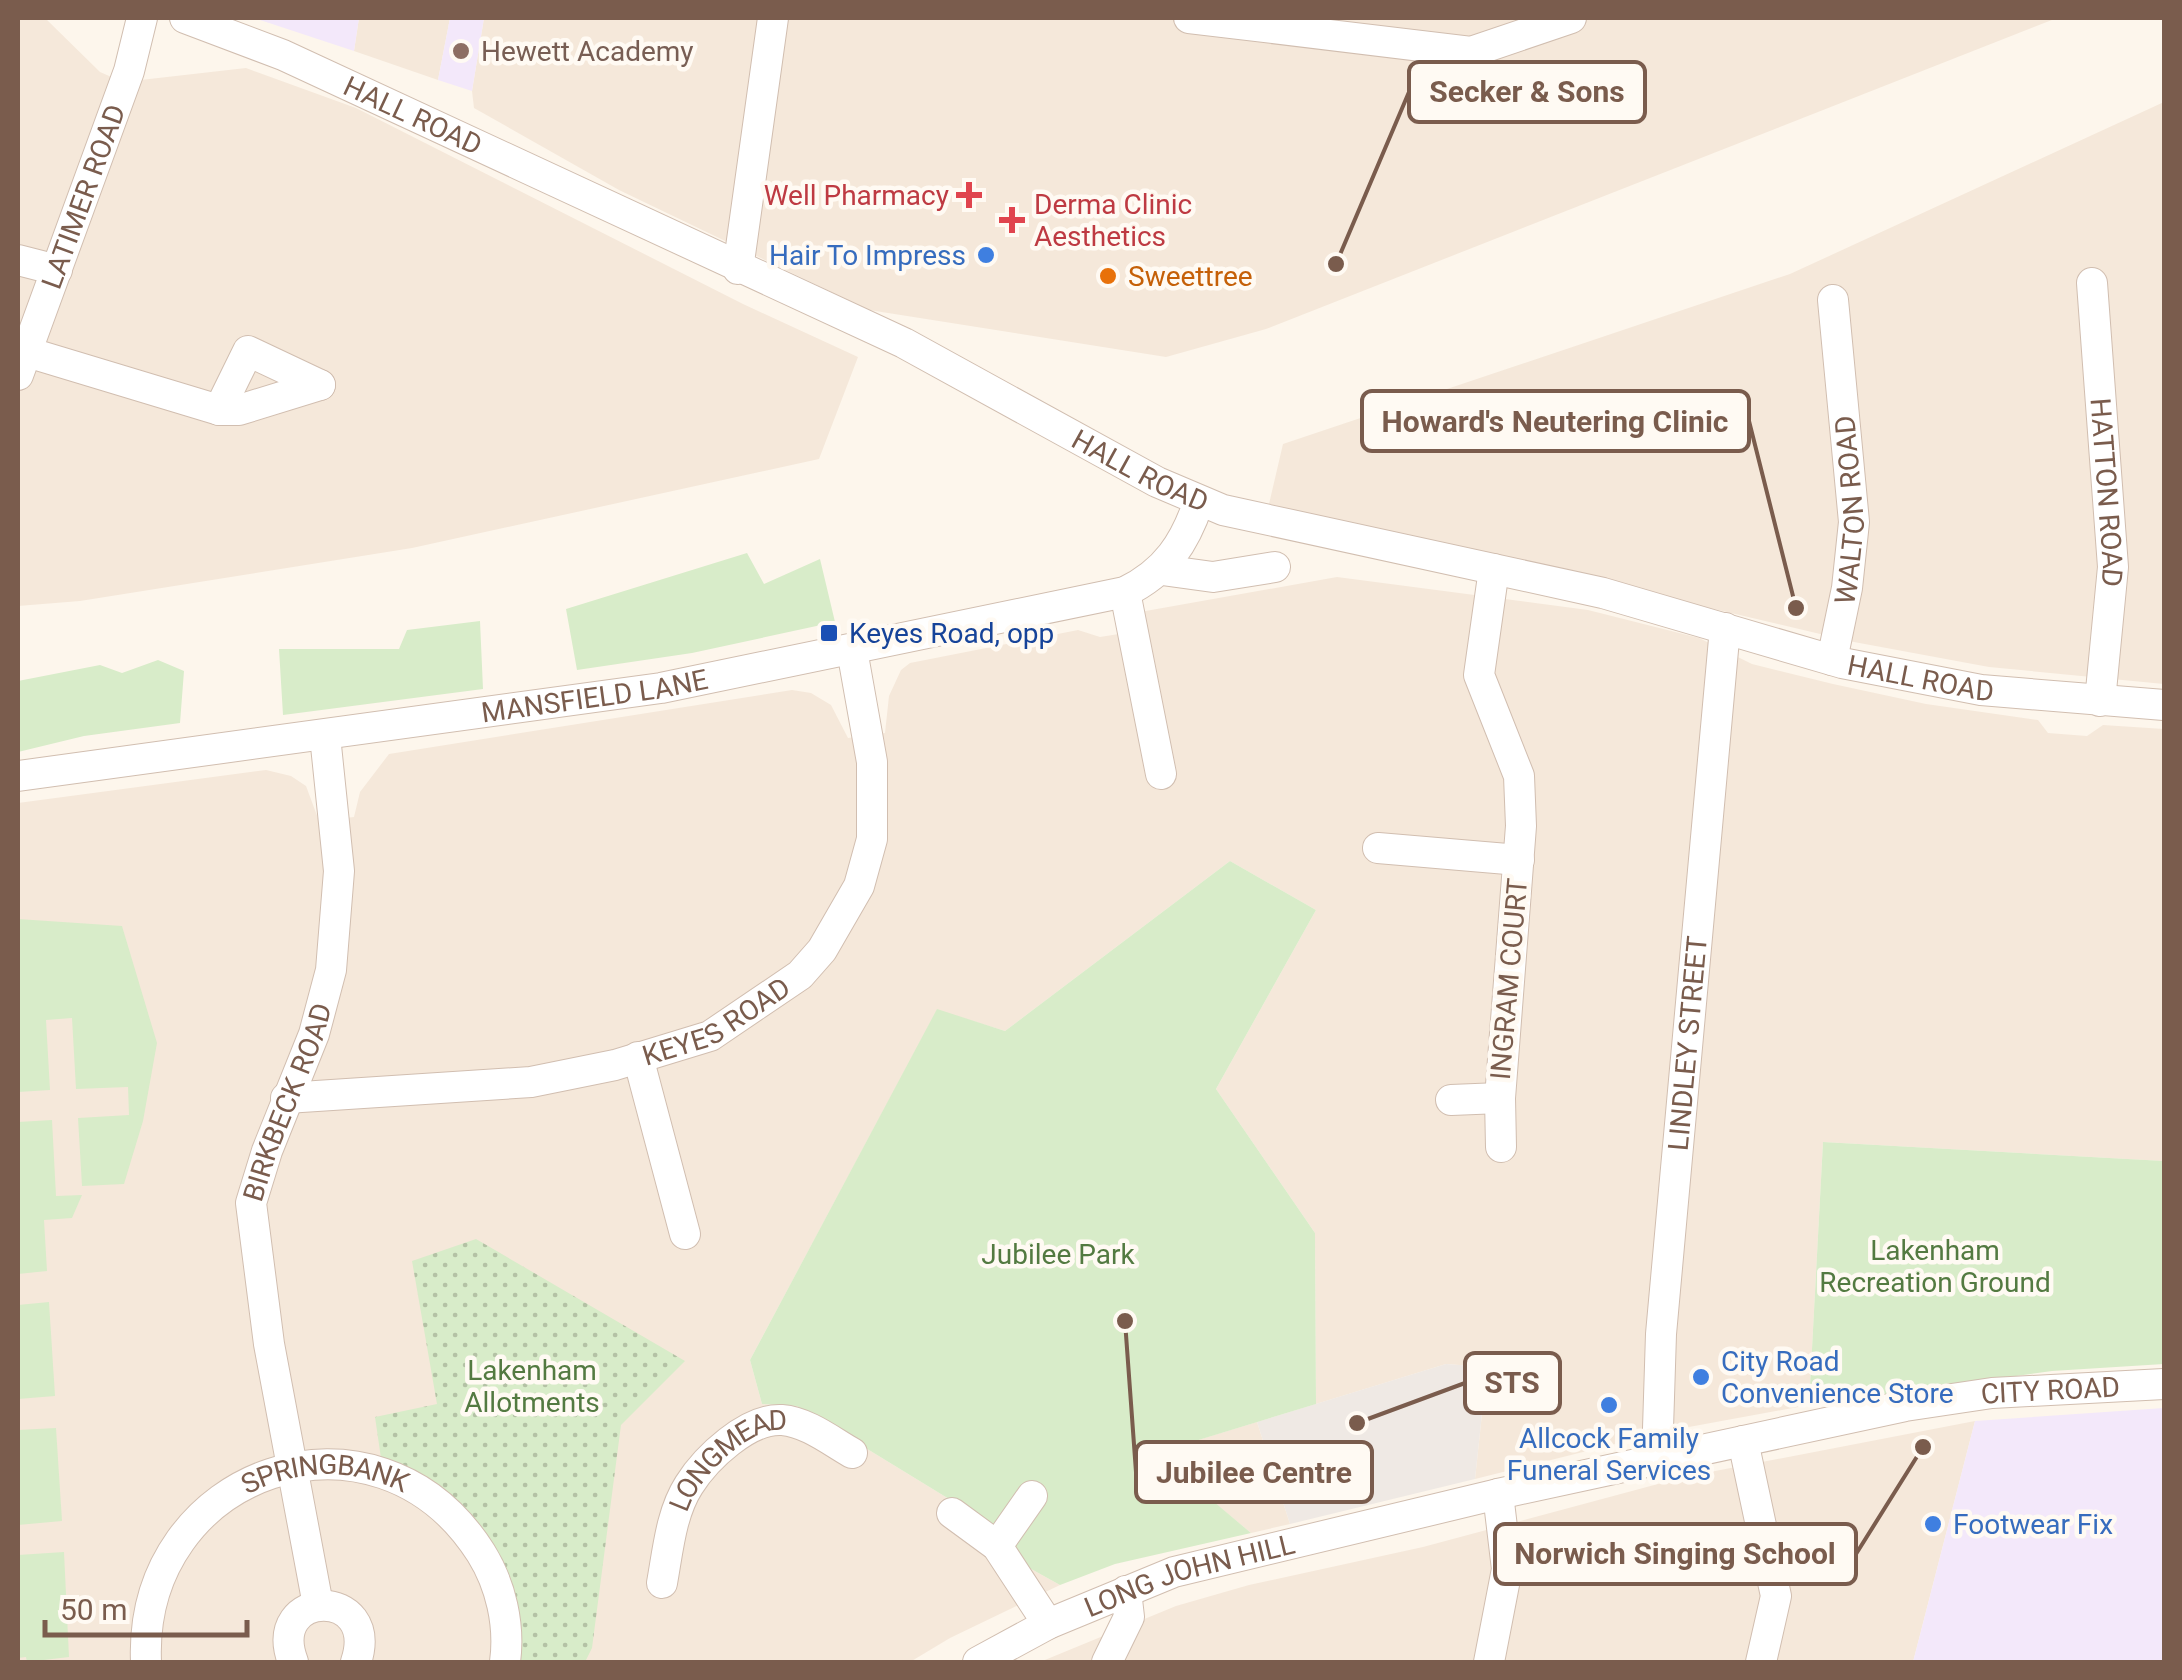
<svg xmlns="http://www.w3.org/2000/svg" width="2182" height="1680" font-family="Roboto,sans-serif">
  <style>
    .residential { fill: #f5e8da }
    .industrial { fill: #efe9e4 }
    .education { fill: #f3e8fa }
    .green { fill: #d8ecc9 }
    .garden { fill: url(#garden-dots) }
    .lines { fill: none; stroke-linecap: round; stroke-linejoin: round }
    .minor-casing { stroke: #d1beb0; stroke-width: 32 }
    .minor { stroke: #fff; stroke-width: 30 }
    .education-dot { fill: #8d6e63; stroke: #fffaf3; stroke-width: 4 }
    .health-dot { fill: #e0444e; stroke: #fffaf3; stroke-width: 4 }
    .shop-dot { fill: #3f7fe0; stroke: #fffaf3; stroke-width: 4 }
    .food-dot { fill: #e8710a; stroke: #fffaf3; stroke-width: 4 }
    .transit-dot { fill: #1a4fb4; stroke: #fffaf3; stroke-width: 4 }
    .labels { text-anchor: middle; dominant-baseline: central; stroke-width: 9; stroke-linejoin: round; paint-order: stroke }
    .education-label { font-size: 28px; fill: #785e54; stroke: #fffaf3; text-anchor: start }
    .street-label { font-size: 28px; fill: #7a5c4d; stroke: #fffaf3 }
    .health-label { font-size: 28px; fill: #be3a42; stroke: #fffaf3; text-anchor: end }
    .shop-label { font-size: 28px; fill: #366cbe; stroke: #fffaf3; text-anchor: start }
    .food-label { font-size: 28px; fill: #c56008; stroke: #fffaf3; text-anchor: start }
    .transit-label { font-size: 28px; fill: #164399; stroke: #fffaf3; text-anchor: start }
    .park-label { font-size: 28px; fill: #537a41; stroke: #fffaf3 }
    .leader { fill: none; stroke: #7a5c4d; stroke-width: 4 }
    .callout-dot { fill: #7a5c4d; stroke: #fffaf3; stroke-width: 4 }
    .callout { fill: #fffaf3; stroke: #7a5c4d; stroke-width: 4 }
    .callout-label { font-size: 30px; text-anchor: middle; font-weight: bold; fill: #7a5c4d }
  </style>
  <defs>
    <pattern id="garden-dots" width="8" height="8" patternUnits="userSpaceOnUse" patternTransform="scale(2.5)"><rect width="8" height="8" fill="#d8ecc9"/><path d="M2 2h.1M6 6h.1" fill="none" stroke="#b4c2a5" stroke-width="1.8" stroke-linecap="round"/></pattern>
  </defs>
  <rect width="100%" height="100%" fill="#fdf6ec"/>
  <!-- residential -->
  <g class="residential">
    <path d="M18 18H45L100 72 123 82 246 68 356 108 743 304 858 357 819 459 412 548 80 601 18 606Z"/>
    <path d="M359 18H450L438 80 354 51Z"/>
    <path d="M484 18H2057L1266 329 1166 357 869 310 619 190 474 108 472 91Z"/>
    <path d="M2164 102V684L1989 667 1854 642 1269 504 1283 444 1790 274Z"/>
    <path d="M1337 577 1588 610 1699 638 1752 664 1833 684 1926 704 2038 720 2048 733 2087 736 2103 725 2164 729V1161L1823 1142 1809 1405 1667 1431 1475 1479 1487 1367 1446 1364 1316 1404 1315 1233 1216 1089 1316 910 1230 861 1005 1031 937 1010 750 1360 762 1404 797 1406 985 1521 1024 1565 1060 1585 950 1638 910 1662H18V803L266 770 291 776 306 786 319 821 354 817 360 792 389 754 792 690 811 693 831 705 848 738 885 733 889 696 901 670 910 663 1078 630 1100 637 1125 633 1140 612Z"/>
    <path d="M1975 1421 1913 1662H1040L1176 1606 1249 1585 1423 1547 1684 1477Z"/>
    <path d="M1257 1422 1290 1524 1251 1533 1155 1453Z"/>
  </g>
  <!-- industrial -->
  <path class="industrial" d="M1446 1364 1487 1367 1475 1479 1290 1524 1257 1422Z"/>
  <!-- education -->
  <g class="education">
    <path d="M254 18H359L354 51Z"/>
    <path d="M450 18H484L472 91 438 80Z"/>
    <path d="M2164 1408V1662H1913L1975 1421Z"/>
  </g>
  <!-- green -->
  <g class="green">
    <path d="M747 553 764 584 820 559 835 622 692 653 577 670 566 609Z"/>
    <path d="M480 621 483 689 283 715 279 649H399L407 630Z"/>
    <path d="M158 660 184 671 180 723 84 736 18 752V681L100 665 122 673Z"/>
    <path d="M1230 861 1316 910 1216 1089 1315 1233 1316 1404 1156 1453 1251 1533 1115 1564 1060 1585 1024 1565 985 1521 797 1406 762 1404 750 1360 937 1009 1005 1031Z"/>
    <path d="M18 919 122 926 157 1043 143 1121 124 1184 82 1186 78 1118 129 1115 128 1087 76 1089 72 1018 46 1020 50 1090 18 1092Z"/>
    <path d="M52 1120 56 1196 82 1195 72 1218 44 1220 47 1271 18 1274V1122Z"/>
    <path d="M1823 1142 2164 1161V1364L2052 1371 1809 1405Z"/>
    <path d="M49 1302 55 1396 18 1399V1305Z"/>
    <path d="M56 1428 62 1521 18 1525V1430Z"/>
    <path d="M64 1552 69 1657 27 1662 26 1657 18 1658V1555Z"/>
  </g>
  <!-- garden -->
  <path class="garden" d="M476 1239 685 1361 621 1425 592 1648 585 1662H515C508 1630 505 1577 491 1548 471 1505 425 1480 382 1465L375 1417 437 1404 412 1261Z"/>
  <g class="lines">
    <defs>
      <g id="minor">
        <path id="s1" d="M185 18 283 55 904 343 1157 482 1223 510 1603 593 1842 663 1981 690 2164 705"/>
        <path d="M1189 18 1471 52 1571 18"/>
        <path d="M18 260 57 270"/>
        <path d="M738 269 773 18"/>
        <path id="s2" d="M2092 283 2113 567 2100 701"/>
        <path d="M27 352 219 410H239L320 385"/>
        <path id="s3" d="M18 375 129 71 142 18"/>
        <path d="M219 410 248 351 320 385"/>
        <path d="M1494 569 1479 675 1519 776 1521 826 1500 1098 1501 1147"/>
        <path d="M1162 570 1213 577 1275 567"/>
        <path d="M1125 592 1161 774"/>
        <path id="s4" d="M1832 660 1847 588 1854 522 1833 300"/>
        <path id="s5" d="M18 776 661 688 1125 592C1166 572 1185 543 1199 501"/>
        <path d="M1378 848 1519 860"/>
        <path d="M638 1057 685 1234"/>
        <path id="s6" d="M286 1098 531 1082 615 1065 710 1036 800 975 822 950 859 886 872 839V762L852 650"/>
        <path d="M1451 1100 1500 1098"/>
        <path d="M1743 1441 1776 1596 1761 1662"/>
        <path id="s7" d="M1657 1460 1661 1334 1725 628"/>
        <path d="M952 1513 997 1546 1048 1624"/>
        <path d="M997 1546 1032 1496"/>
        <path id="s8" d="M662 1583C668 1550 671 1513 689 1485 706 1458 748 1418 782 1420 807 1422 831 1441 852 1453"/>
        <path id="s9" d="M318 1605 269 1344 251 1203 267 1151 314 1034 331 970 339 871 325 736"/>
        <path id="s10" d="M146 1662C138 1470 376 1388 481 1553 501 1585 510 1625 505 1662"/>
        <path d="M293 1662C265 1588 381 1586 356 1662"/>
        <path id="s11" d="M978 1662 1048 1624 1174 1572 1498 1494 1905 1406 1992 1393 2164 1384"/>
        <path d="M1107 1662 1129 1617 1126 1591"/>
        <path d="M1489 1662 1507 1569 1498 1494"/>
      </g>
    </defs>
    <!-- minor casing -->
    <use href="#minor" class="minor-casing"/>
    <!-- minor -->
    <use href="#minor" class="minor"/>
  </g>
  <!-- markers -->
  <circle class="education-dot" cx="461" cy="51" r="10"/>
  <g class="health-dot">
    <path d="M964 180h10v10h10v10h-10v10h-10v-10h-10v-10h10z"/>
    <path d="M1007 205h10v10h10v10h-10v10h-10v-10h-10v-10h10z"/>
  </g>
  <g class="shop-dot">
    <circle cx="986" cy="255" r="10"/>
    <circle cx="1701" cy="1377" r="10"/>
    <circle cx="1609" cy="1405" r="10"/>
    <circle cx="1933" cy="1524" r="10"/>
  </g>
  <circle class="food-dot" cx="1108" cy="276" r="10"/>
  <rect class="transit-dot" x="819" y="623" width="20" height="20" rx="5"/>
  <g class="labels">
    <!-- education labels -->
    <g class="education-label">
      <text x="481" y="51">Hewett Academy</text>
    </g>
    <!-- street labels -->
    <g class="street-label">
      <text stroke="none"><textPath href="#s1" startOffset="248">HALL ROAD</textPath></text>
      <text stroke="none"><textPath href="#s3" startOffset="190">LATIMER ROAD</textPath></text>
      <text stroke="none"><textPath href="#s1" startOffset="1058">HALL ROAD</textPath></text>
      <text stroke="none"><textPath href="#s2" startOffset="210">HATTON ROAD</textPath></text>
      <text stroke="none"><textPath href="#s4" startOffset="152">WALTON ROAD</textPath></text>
      <text stroke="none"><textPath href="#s1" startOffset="1868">HALL ROAD</textPath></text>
      <text stroke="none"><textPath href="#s5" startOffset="582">MANSFIELD LANE</textPath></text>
      <text transform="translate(1509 979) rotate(-85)">INGRAM COURT</text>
      <text stroke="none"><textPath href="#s6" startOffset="442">KEYES ROAD</textPath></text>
      <text stroke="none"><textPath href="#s7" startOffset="418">LINDLEY STREET</textPath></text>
      <text stroke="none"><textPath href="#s9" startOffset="515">BIRKBECK ROAD</textPath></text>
      <text stroke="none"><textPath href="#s11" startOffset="1112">CITY ROAD</textPath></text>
      <text stroke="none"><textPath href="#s8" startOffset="150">LONGMEAD</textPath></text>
      <text stroke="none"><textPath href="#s10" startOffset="298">SPRINGBANK</textPath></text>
      <text stroke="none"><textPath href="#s11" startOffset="230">LONG JOHN HILL</textPath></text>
    </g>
    <!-- health labels -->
    <g class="health-label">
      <text x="949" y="195">Well Pharmacy</text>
      <text x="1034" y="204" text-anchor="start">Derma Clinic<tspan x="1034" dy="32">Aesthetics</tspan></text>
    </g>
    <!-- shop labels -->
    <g class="shop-label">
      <text x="966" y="255" text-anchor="end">Hair To Impress</text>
      <text x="1721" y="1361">City Road<tspan x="1721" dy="32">Convenience Store</tspan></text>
      <text x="1609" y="1438" text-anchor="middle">Allcock Family<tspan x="1609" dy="32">Funeral Services</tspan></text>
      <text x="1953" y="1524">Footwear Fix</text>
    </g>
    <!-- food labels -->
    <g class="food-label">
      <text x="1128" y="276">Sweettree</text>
    </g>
    <!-- transit labels -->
    <g class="transit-label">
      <text x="849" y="633">Keyes Road, opp</text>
    </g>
    <!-- park labels -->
    <g class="park-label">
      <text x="1935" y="1250">Lakenham<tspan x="1935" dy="32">Recreation Ground</tspan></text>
      <text x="1058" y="1254">Jubilee Park</text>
      <text x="532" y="1370">Lakenham<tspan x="532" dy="32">Allotments</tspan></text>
    </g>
  </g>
  <!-- callouts -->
  <path class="leader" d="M1336 264L1409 92M1796 608L1749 421M1357 1423L1465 1383M1125 1321L1136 1472M1923 1447L1856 1554"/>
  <g class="callout-dot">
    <circle cx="1336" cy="264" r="10"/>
    <circle cx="1796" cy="608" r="10"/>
    <circle cx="1357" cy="1423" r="10"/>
    <circle cx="1125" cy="1321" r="10"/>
    <circle cx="1923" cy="1447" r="10"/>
  </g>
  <g class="callout">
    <rect x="1409" y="62" width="236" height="60" rx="10"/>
    <rect x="1362" y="391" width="387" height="60" rx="10"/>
    <rect x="1465" y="1353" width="95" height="60" rx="10"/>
    <rect x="1136" y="1442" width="236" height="60" rx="10"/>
    <rect x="1495" y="1524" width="361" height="60" rx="10"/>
  </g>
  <g class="callout-label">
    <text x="1527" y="102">Secker &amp; Sons</text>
    <text x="1555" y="432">Howard's Neutering Clinic</text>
    <text x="1512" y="1393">STS</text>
    <text x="1254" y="1483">Jubilee Centre</text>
    <text x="1675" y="1564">Norwich Singing School</text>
  </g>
  <!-- border -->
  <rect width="2182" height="1680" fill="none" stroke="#7a5c4d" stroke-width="40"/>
  <!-- scale -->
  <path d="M45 1620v15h202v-15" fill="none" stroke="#7a5c4d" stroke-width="5"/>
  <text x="60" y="1620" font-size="30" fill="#7a5c4d" stroke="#fffaf3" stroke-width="8" paint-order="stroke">50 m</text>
</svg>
